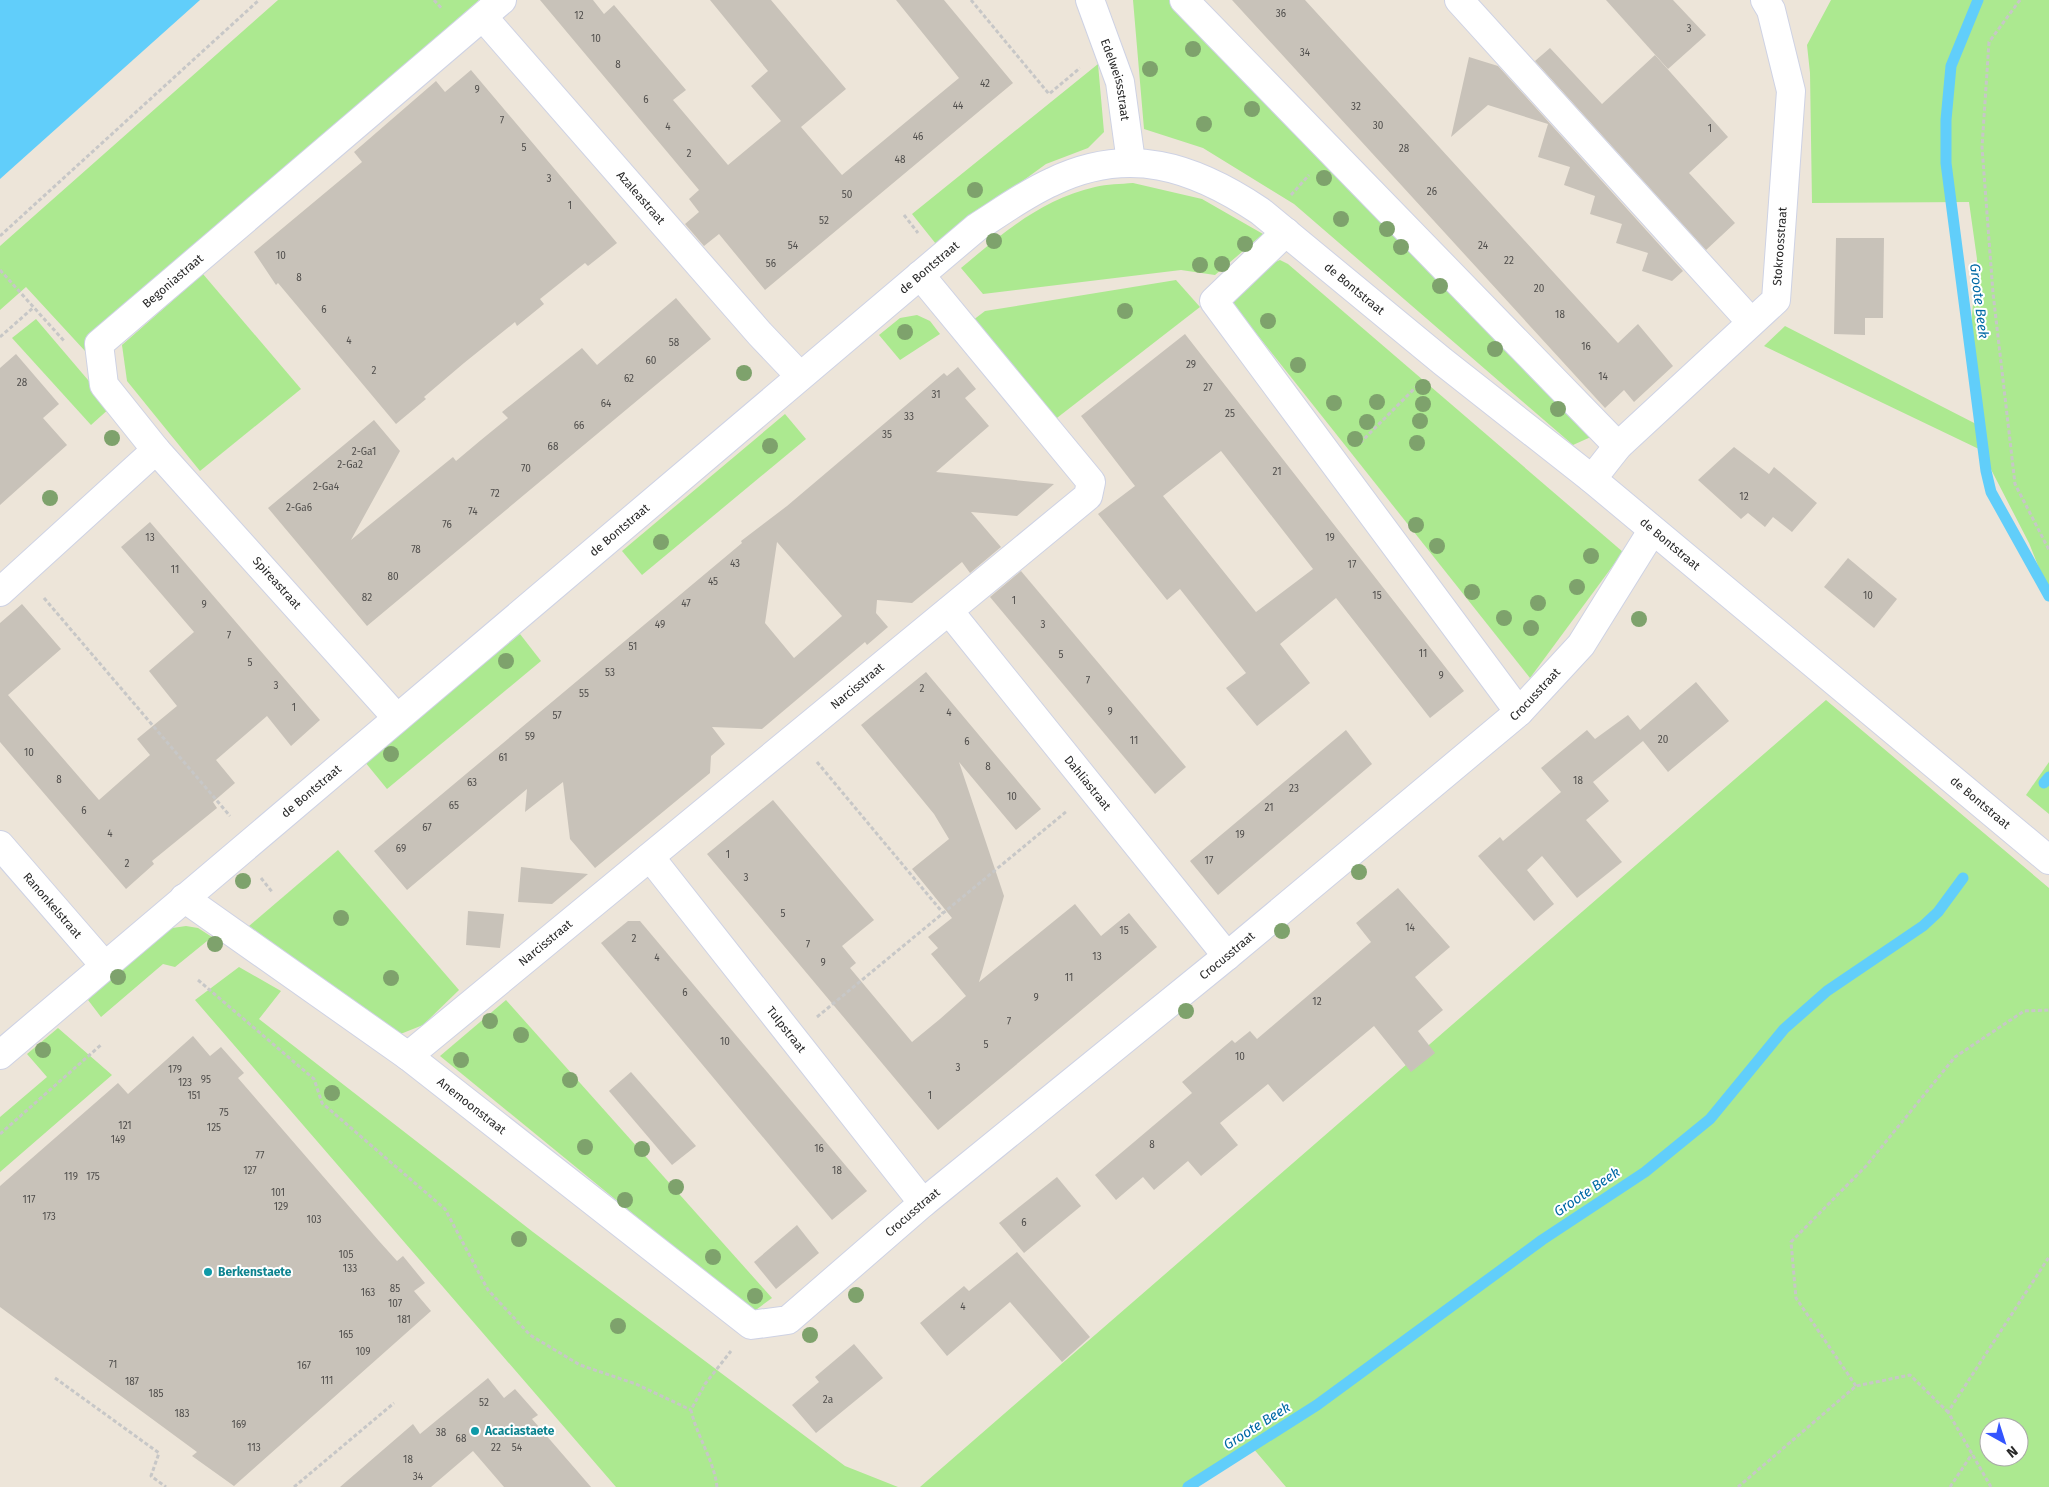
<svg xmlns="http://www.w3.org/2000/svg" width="2049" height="1487" font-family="'Fira Sans',sans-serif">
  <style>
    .green { fill: #ace990; fill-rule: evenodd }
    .water { fill: #61cefa }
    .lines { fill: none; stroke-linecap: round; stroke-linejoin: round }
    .stream { stroke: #61cefa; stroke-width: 11 }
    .building { fill: #c8c2b9; fill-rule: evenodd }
    .minor-casing { stroke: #ced2e4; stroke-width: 30 }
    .path { stroke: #c7c7c7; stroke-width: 3; stroke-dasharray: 4 2.5; stroke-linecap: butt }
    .minor { stroke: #fff; stroke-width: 28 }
    .tree { fill: #7ea26c }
    .culture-dot { fill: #0f9aa8; stroke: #fff; stroke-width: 2 }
    .labels { text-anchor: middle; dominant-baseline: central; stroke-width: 4; stroke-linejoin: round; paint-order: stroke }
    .number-label { font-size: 10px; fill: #514f4d }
    .street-label { font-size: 12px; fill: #292929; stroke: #fff }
    .culture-label { font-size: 12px; font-weight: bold; fill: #0d838f; stroke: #fff; text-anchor: start }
    .water-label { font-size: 14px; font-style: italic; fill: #0169a5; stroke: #fff }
  </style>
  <rect width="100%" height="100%" fill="#ede5d9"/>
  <!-- green -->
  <g class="green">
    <path d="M278 0H479L130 305 97 364 26 287 0 310V246Z"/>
    <path d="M1133 0H1170L1185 6 1593 436 1573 445 1294 204 1203 148 1144 129Z"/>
    <path d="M1831 0H2049V593L2029 543 1981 450 1764 346 1785 326 1980 426 1978 384 1971 326 1977 259 1969 202 1812 203 1810 73 1807 45Z"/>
    <path d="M1098 64 1104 132 1088 148 1046 164 936 244 912 214Z"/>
    <path d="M1133 183 1202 199 1263 234 1215 275 1181 270 983 294 961 268C1003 233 1040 200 1095 187 1107 184 1121 184 1133 183Z"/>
    <path d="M1280 260 1288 264 1623 552 1530 678 1232 303 1236 287 1262 268Z"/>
    <path d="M203 274 301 389 200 471 127 381 122 345Z"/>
    <path d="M1176 280 1200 307 1053 421 968 324 985 311Z"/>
    <path d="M917 315 930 321 940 334 900 360 879 335 900 318Z"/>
    <path d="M36 319 111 407 91 425 12 338Z"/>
    <path d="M785 414 806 439 642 575 622 551Z"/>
    <path d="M520 634 541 661 387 789 365 762Z"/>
    <path d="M1826 700 2049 888V1487H1286L1252 1447 1203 1472 1184 1487H920ZM1989 1427H2019V1457H1989Z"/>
    <path d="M2049 762V814L2026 795Z"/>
    <path d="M338 850 459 990 423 1025 398 1035 249 926Z"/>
    <path d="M186 926 198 928 212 937 175 967 163 964 101 1017 88 1000 166 929Z"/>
    <path d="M239 967 281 991 259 1019 533 1232 845 1466 898 1487H616L195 1000Z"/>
    <path d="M506 1000 772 1298 753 1312 440 1056Z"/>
    <path d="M58 1028 112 1075 0 1172V1117L47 1077 27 1054Z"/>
  </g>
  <!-- water -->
  <path class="water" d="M0 0H200L0 179Z"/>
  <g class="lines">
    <!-- stream -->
    <g class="stream">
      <path d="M1978 0 1951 66 1946 120V163L1986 471 1991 492 2049 596"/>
      <path d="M2044 783 2049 777"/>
      <path d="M1188 1487 1317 1405 1542 1240 1645 1172 1710 1119 1784 1029 1827 991 1923 926 1938 912 1963 878"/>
    </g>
  </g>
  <!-- building -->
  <g class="building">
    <path d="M540 0H593L604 14 614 5 686 90 673 100 728 165 781 121 751 86 768 71 710 0H771L846 89 801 127 842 175 959 78 896 0H944L1013 83 765 290 719 234 704 246 685 224 699 212 689 199 699 190Z"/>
    <path d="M1232 0H1305L1618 343 1638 324 1673 366 1634 402 1624 390 1605 408Z"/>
    <path d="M1606 0H1673L1706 35 1668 69Z"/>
    <path d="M1550 48 1602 104 1655 55 1728 137 1689 173 1735 223 1706 250 1535 61Z"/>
    <path d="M1469 57 1498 66 1683 271 1672 281 1642 271 1648 253 1616 243 1622 224 1590 214 1595 196 1564 185 1570 167 1538 157 1548 124 1488 105 1451 137Z"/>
    <path d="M471 70 617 243 588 266 585 263 540 299 544 304 517 326 515 322 464 363 424 397 426 399 396 424 278 283 276 285 254 252 362 162 354 152 436 81 445 92Z"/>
    <path d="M1836 238H1884L1883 318H1865V335L1834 334Z"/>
    <path d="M676 298 711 339 367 626 268 508 374 420 400 451 351 540 453 457 456 461 481 440 508 418 502 412 582 348 597 365Z"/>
    <path d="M1185 334 1464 691 1430 718 1336 598 1280 644 1310 683 1257 726 1226 688 1246 673 1180 589 1167 600 1098 514 1135 486 1081 416ZM1221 451 1313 569 1256 612 1163 496Z"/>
    <path d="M16 354 59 404 43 418 67 445 0 505V368Z"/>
    <path d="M958 367 976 389 965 398 989 426 936 472 1054 484 1017 516 971 512 1001 547 970 573 962 562 912 603 877 600 876 613 888 627 867 645 865 642 762 729 712 727 725 744 711 756 710 773 595 868 570 839 563 782 525 812 527 789 407 890 374 851 742 543 741 541 787 506 944 373 947 376ZM777 542 842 616 794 658 765 623Z"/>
    <path d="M1734 447 1769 474 1774 467 1817 503 1792 532 1773 517 1765 527 1748 513 1741 519 1698 480Z"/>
    <path d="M150 522 320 720 291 746 267 716 216 760 235 783 213 802 217 808 152 861 154 864 126 889 0 742V623L22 604 61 649 8 695 99 800 150 755 137 739 177 706 149 671 194 632 121 547Z"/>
    <path d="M1848 558 1897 599 1874 628 1824 587Z"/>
    <path d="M1021 571 1186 767 1155 794 990 597Z"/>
    <path d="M926 672 1041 809 1016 830 959 762 1004 896 979 982 1075 904 1101 936 1129 913 1157 947 938 1130 707 854 773 800 874 920 842 946 856 963 850 968 912 1042 940 1019 966 996 931 954 938 948 928 937 952 918 912 869 949 839 934 814 861 725Z"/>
    <path d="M1696 682 1729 721 1668 772 1643 741 1593 782 1609 801 1586 820 1622 862 1577 898 1542 856 1527 870 1554 904 1534 921 1478 856 1500 837 1503 841 1561 792 1541 768 1587 730 1595 739 1628 715 1640 730Z"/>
    <path d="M1346 730 1372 764 1218 895 1190 861Z"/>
    <path d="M521 867 538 869 588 874 552 904 518 902Z"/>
    <path d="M1398 888 1450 947 1415 977 1443 1010 1418 1031 1435 1053 1411 1072 1374 1026 1283 1102 1268 1084 1220 1123 1238 1145 1201 1176 1188 1161 1154 1190 1143 1177 1116 1200 1095 1175 1192 1093 1182 1082 1232 1040 1235 1043 1250 1031 1257 1039 1371 942 1356 923Z"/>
    <path d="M468 911 504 914 500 948 466 945Z"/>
    <path d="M628 921H640L867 1191 832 1220 601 943Z"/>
    <path d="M193 1036 210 1056 221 1047 244 1073 238 1078 379 1241 397 1261 403 1256 425 1283 414 1291 431 1311 234 1486 192 1456 197 1452 0 1307V1186L118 1083 128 1094Z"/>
    <path d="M631 1072 696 1146 672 1165 609 1091Z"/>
    <path d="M1057 1177 1081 1206 1024 1253 999 1223Z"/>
    <path d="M797 1225 819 1253 776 1289 754 1262Z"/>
    <path d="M1017 1252 1090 1337 1062 1362 1010 1302 947 1356 920 1323 964 1286 969 1291Z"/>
    <path d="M854 1344 883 1378 816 1433 792 1405 819 1382 815 1377Z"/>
    <path d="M488 1378 504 1398 515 1389 538 1415 532 1419 591 1487H504L473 1451 431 1487H340L413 1424 420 1434Z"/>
  </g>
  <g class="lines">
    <defs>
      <g id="minor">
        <path id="s1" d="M1090 0 1120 82 1131 162"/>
        <path d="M1184 0 1618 446"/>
        <path d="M1459 0 1751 322"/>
        <path id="s2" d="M483 17 760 334 800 376"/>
        <path d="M1286 232 1214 301 1519 712"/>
        <path id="s3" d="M1592 479 1618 446 1776 300 1791 91 1771 10 1765 0"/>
        <path d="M0 592 156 450"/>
        <path id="s4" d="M949 611 1227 956"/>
        <path id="s5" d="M397 718 156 450 104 385 99 344 502 0"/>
        <path id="s6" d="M0 845 105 966"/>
        <path id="s7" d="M650 857 923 1203"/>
        <path id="s8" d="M184 898 408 1056 751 1325 788 1320 923 1203 1227 956 1519 712 1581 645 1652 531"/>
        <path id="s9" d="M0 1055 977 227C1001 212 1025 194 1052 182 1128 145 1193 166 1260 211L1442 361 1592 479 2049 860"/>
        <path id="s10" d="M408 1056 1088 496 1091 482 920 275"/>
      </g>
    </defs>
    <!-- minor casing -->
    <use href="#minor" class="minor-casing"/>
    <!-- path -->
    <g class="path">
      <path d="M434 0 442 9"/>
      <path d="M971 0 1049 94 1080 68"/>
      <path d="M2020 0 1989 42 1982 147 1993 293 2015 484 2049 550"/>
      <path d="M1291 195 1309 175"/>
      <path d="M904 215 918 233"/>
      <path d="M0 236 259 0"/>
      <path d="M0 270 65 342"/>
      <path d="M0 337 34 307"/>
      <path d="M1360 443 1419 384"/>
      <path d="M44 598 230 816"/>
      <path d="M817 762 943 913"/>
      <path d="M261 878 273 893"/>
      <path d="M198 980 314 1079 322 1103 445 1209 488 1290 530 1335 580 1365 636 1384 691 1410"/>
      <path d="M817 1017 1067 811"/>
      <path d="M0 1134 102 1044"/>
      <path d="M55 1378 159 1453 151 1476 166 1487"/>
      <path d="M1856 1386 1796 1298 1791 1242 1866 1166 1955 1057 2024 1011 2049 1010"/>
      <path d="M294 1487 394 1403"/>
      <path d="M717 1487C714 1460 697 1437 691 1410L705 1384 731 1351"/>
      <path d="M1738 1487 1856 1386 1910 1375 1948 1412"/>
      <path d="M1950 1487 1972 1454"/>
      <path d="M1991 1487 1948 1412 2049 1257"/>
    </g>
    <!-- minor -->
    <use href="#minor" class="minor"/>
  </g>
  <!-- trees -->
  <g class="tree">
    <circle cx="1193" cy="49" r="8"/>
    <circle cx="1150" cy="69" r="8"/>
    <circle cx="1252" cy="109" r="8"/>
    <circle cx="1204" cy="124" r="8"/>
    <circle cx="1324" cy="178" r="8"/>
    <circle cx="975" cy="190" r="8"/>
    <circle cx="1341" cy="219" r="8"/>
    <circle cx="1387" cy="229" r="8"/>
    <circle cx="994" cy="241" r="8"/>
    <circle cx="1245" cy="244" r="8"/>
    <circle cx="1401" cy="247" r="8"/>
    <circle cx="1222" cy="264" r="8"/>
    <circle cx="1200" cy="265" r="8"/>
    <circle cx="1440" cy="286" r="8"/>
    <circle cx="1125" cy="311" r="8"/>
    <circle cx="1268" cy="321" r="8"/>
    <circle cx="905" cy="332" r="8"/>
    <circle cx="1495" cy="349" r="8"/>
    <circle cx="1298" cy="365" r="8"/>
    <circle cx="744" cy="373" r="8"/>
    <circle cx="1423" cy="387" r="8"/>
    <circle cx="1377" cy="402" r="8"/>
    <circle cx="1334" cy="403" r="8"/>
    <circle cx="1423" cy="404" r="8"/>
    <circle cx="1558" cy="409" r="8"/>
    <circle cx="1420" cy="421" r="8"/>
    <circle cx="1367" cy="422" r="8"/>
    <circle cx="112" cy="438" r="8"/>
    <circle cx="1355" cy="439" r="8"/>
    <circle cx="1417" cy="443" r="8"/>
    <circle cx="770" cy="446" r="8"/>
    <circle cx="50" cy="498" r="8"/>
    <circle cx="1416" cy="525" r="8"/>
    <circle cx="661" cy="542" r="8"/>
    <circle cx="1437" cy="546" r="8"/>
    <circle cx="1591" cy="556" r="8"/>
    <circle cx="1577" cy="587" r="8"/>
    <circle cx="1472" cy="592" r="8"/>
    <circle cx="1538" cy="603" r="8"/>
    <circle cx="1504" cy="618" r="8"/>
    <circle cx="1639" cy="619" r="8"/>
    <circle cx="1531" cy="628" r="8"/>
    <circle cx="506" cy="661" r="8"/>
    <circle cx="391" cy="754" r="8"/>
    <circle cx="1359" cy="872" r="8"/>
    <circle cx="243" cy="881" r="8"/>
    <circle cx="341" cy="918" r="8"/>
    <circle cx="1282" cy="931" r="8"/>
    <circle cx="215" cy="944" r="8"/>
    <circle cx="118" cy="977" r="8"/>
    <circle cx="391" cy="978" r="8"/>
    <circle cx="1186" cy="1011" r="8"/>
    <circle cx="490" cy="1021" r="8"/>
    <circle cx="521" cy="1035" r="8"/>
    <circle cx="43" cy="1050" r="8"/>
    <circle cx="461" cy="1060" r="8"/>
    <circle cx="570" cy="1080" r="8"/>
    <circle cx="332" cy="1093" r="8"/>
    <circle cx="585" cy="1147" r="8"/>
    <circle cx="642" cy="1149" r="8"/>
    <circle cx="676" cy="1187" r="8"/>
    <circle cx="625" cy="1200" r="8"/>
    <circle cx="519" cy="1239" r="8"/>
    <circle cx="713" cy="1257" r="8"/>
    <circle cx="856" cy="1295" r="8"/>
    <circle cx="755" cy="1296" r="8"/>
    <circle cx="618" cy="1326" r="8"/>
    <circle cx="810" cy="1335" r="8"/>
  </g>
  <!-- markers -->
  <g class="culture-dot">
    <circle cx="208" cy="1272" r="5"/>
    <circle cx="475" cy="1431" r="5"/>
  </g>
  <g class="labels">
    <!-- number labels -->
    <g class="number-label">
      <text x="1281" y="14">36</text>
      <text x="579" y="16">12</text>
      <text x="1689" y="29">3</text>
      <text x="596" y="39">10</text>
      <text x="1305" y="53">34</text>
      <text x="618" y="65">8</text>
      <text x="985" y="84">42</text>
      <text x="477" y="90">9</text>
      <text x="646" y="100">6</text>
      <text x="958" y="106">44</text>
      <text x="1356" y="107">32</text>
      <text x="502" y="121">7</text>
      <text x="1378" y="126">30</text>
      <text x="668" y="127">4</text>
      <text x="1710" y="129">1</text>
      <text x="918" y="137">46</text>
      <text x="524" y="148">5</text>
      <text x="1404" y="149">28</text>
      <text x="689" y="154">2</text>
      <text x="900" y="160">48</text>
      <text x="549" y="179">3</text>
      <text x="1432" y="192">26</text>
      <text x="847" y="195">50</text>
      <text x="570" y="206">1</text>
      <text x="824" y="221">52</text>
      <text x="793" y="246">54</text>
      <text x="1483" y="246">24</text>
      <text x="281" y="256">10</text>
      <text x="1509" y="261">22</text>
      <text x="771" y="264">56</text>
      <text x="299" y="278">8</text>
      <text x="1539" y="289">20</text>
      <text x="324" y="310">6</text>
      <text x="1560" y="315">18</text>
      <text x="349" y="341">4</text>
      <text x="674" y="343">58</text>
      <text x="1586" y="347">16</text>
      <text x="651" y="361">60</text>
      <text x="1191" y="365">29</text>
      <text x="374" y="371">2</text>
      <text x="1603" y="377">14</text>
      <text x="629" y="379">62</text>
      <text x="22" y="383">28</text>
      <text x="1208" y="388">27</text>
      <text x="936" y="395">31</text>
      <text x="606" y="404">64</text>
      <text x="1230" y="414">25</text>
      <text x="909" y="417">33</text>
      <text x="579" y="426">66</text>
      <text x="887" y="435">35</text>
      <text x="553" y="447">68</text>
      <text x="364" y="452">2-Ga1</text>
      <text x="350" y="465">2-Ga2</text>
      <text x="526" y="469">70</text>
      <text x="1277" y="472">21</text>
      <text x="326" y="487">2-Ga4</text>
      <text x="495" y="494">72</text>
      <text x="1744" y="497">12</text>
      <text x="299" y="508">2-Ga6</text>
      <text x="473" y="512">74</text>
      <text x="447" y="525">76</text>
      <text x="150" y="538">13</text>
      <text x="1330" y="538">19</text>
      <text x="416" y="550">78</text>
      <text x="735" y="564">43</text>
      <text x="1352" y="565">17</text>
      <text x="175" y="570">11</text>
      <text x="393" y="577">80</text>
      <text x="713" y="582">45</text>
      <text x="1377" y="596">15</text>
      <text x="1868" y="596">10</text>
      <text x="367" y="598">82</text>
      <text x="1014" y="601">1</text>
      <text x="686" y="604">47</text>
      <text x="204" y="605">9</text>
      <text x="660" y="625">49</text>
      <text x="1043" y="625">3</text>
      <text x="229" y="636">7</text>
      <text x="633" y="647">51</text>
      <text x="1423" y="654">11</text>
      <text x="1061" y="655">5</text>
      <text x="250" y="663">5</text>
      <text x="610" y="673">53</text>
      <text x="1441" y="676">9</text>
      <text x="1088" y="681">7</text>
      <text x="276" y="686">3</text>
      <text x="922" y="689">2</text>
      <text x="584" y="694">55</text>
      <text x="294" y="708">1</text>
      <text x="1110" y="712">9</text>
      <text x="949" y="713">4</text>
      <text x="557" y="716">57</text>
      <text x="530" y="737">59</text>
      <text x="1663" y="740">20</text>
      <text x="1134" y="741">11</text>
      <text x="967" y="742">6</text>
      <text x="29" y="753">10</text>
      <text x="503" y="758">61</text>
      <text x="988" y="767">8</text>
      <text x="59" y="780">8</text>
      <text x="1578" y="781">18</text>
      <text x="472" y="783">63</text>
      <text x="1294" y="789">23</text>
      <text x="1012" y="797">10</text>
      <text x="454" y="806">65</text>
      <text x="1269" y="808">21</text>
      <text x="84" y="811">6</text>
      <text x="427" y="828">67</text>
      <text x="110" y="834">4</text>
      <text x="1240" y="835">19</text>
      <text x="401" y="849">69</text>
      <text x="728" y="855">1</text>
      <text x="1209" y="861">17</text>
      <text x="127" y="864">2</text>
      <text x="746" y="878">3</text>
      <text x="783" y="914">5</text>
      <text x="1410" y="928">14</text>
      <text x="1124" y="931">15</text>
      <text x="634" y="939">2</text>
      <text x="808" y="945">7</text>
      <text x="1097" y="957">13</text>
      <text x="657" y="958">4</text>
      <text x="823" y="963">9</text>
      <text x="1069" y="978">11</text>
      <text x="685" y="993">6</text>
      <text x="1036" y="998">9</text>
      <text x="1317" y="1002">12</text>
      <text x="1009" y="1022">7</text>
      <text x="725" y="1042">10</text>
      <text x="986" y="1045">5</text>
      <text x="1240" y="1057">10</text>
      <text x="958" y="1068">3</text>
      <text x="175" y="1070">179</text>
      <text x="206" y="1080">95</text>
      <text x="185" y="1083">123</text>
      <text x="194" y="1096">151</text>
      <text x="930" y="1096">1</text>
      <text x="224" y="1113">75</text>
      <text x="125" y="1126">121</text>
      <text x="214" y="1128">125</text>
      <text x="118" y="1140">149</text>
      <text x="1152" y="1145">8</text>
      <text x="819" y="1149">16</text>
      <text x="260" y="1156">77</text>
      <text x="250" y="1171">127</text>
      <text x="837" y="1171">18</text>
      <text x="71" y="1177">119</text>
      <text x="93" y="1177">175</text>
      <text x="278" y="1193">101</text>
      <text x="29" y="1200">117</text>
      <text x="281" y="1207">129</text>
      <text x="49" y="1217">173</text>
      <text x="314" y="1220">103</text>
      <text x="1024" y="1223">6</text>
      <text x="346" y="1255">105</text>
      <text x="350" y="1269">133</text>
      <text x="395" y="1289">85</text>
      <text x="368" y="1293">163</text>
      <text x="395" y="1304">107</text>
      <text x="963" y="1307">4</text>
      <text x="404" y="1320">181</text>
      <text x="346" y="1335">165</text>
      <text x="363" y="1352">109</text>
      <text x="113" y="1365">71</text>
      <text x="304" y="1366">167</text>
      <text x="327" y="1381">111</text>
      <text x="132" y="1382">187</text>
      <text x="156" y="1394">185</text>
      <text x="828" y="1400">2a</text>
      <text x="484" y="1403">52</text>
      <text x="182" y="1414">183</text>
      <text x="239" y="1425">169</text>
      <text x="441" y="1433">38</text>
      <text x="461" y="1439">68</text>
      <text x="254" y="1448">113</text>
      <text x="496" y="1448">22</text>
      <text x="517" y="1448">54</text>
      <text x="408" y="1460">18</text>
      <text x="418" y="1477">34</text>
    </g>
    <!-- street labels -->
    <g class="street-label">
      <text stroke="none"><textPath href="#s1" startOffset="84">Edelweissstraat</textPath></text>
      <text stroke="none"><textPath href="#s2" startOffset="240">Azaleastraat</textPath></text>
      <text stroke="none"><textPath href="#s3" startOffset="311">Stokroosstraat</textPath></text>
      <text stroke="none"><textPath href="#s9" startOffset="1218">de Bontstraat</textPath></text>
      <text stroke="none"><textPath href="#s5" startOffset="582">Begoniastraat</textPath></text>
      <text stroke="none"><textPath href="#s9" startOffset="1712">de Bontstraat</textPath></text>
      <text stroke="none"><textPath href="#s9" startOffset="812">de Bontstraat</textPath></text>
      <text stroke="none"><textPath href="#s9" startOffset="2118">de Bontstraat</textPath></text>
      <text transform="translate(277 583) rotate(48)">Spireastraat</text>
      <text stroke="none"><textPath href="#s10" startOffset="582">Narcisstraat</textPath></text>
      <text stroke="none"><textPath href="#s8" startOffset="1722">Crocusstraat</textPath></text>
      <text stroke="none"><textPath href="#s4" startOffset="221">Dahliastraat</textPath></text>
      <text stroke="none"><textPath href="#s9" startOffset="408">de Bontstraat</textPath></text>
      <text stroke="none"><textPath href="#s9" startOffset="2522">de Bontstraat</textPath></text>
      <text stroke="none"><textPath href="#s6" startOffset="80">Ranonkelstraat</textPath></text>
      <text stroke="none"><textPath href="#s10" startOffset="178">Narcisstraat</textPath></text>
      <text stroke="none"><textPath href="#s8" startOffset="1318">Crocusstraat</textPath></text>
      <text stroke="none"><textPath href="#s7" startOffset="220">Tulpstraat</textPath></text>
      <text stroke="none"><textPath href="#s8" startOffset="355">Anemoonstraat</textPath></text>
      <text stroke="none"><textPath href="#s8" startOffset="912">Crocusstraat</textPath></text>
    </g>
    <!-- culture labels -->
    <g class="culture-label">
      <text x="218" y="1272">Berkenstaete</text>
      <text x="485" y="1431">Acaciastaete</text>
    </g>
    <!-- water labels -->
    <g class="water-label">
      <text transform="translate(1979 301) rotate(83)">Groote Beek</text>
      <text transform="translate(1587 1192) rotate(-34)">Groote Beek</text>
      <text transform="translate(1257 1426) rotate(-32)">Groote Beek</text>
    </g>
  </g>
  <!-- north arrow -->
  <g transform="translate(2004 1442) rotate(141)"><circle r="24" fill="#ffffff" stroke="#a9a9a9"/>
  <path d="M0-4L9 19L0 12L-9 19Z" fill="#3455ff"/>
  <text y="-8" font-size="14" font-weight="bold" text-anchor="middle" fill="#292929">N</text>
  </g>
</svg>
